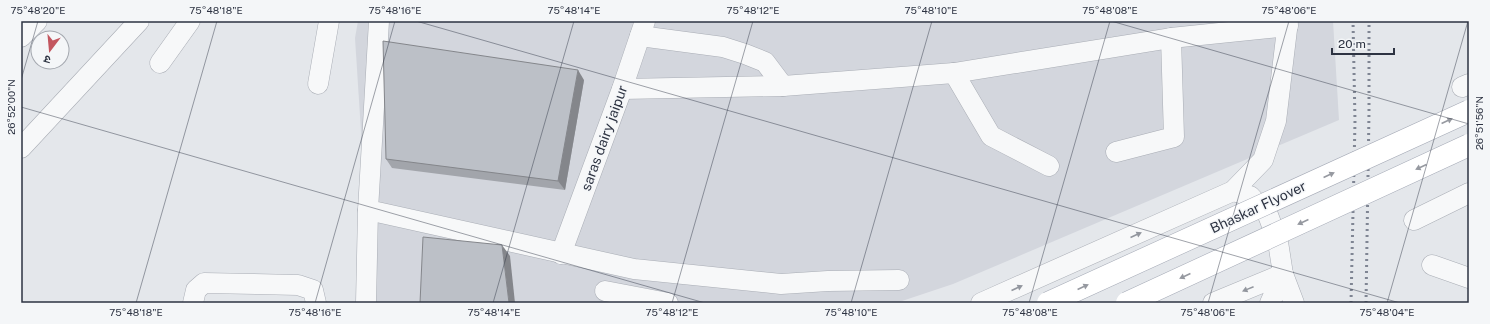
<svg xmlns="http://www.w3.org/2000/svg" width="1490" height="324" font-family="'Public Sans','Noto Sans Devanagari',sans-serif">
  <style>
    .built { fill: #d3d6dd }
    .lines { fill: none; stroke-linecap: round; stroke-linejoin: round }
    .minor-casing { stroke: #a9adb5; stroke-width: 21 }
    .minor { stroke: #f7f8f9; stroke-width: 20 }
    .rail { stroke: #7f8593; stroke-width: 3; stroke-dasharray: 2 4; stroke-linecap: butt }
    .major-bridge-casing { stroke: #a5aab6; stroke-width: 23; stroke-linecap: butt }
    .major-bridge { stroke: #fff; stroke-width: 22 }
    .wall { fill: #a2a5ab }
    .shaded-wall { fill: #84868b }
    .building { fill: #bcc0c7; stroke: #84868b }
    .oneway { fill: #9699a0 }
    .oneway2 { fill: #92969e }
    .ticks { fill: none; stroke: #2d3342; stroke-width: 1; stroke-opacity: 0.45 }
    .labels { text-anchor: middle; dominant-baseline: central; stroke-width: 3; stroke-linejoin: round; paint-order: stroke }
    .street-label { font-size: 14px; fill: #2d3342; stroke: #f4f6f8 }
    .neatline { fill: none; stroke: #2d3342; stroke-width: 1.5 }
    .ticks-label { font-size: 10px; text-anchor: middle; fill: #2d3342 }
  </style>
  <rect width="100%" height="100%" fill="#e4e7eb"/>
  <!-- built -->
  <path class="built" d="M358 21H1333L1339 120 953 284 896 303H372L355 38Z"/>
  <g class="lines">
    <defs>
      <g id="minor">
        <path d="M379 21 368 210 634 269 781 284 828 281 899 280"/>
        <path d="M640 36 723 47 745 54 765 62 783 86"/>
        <path d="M21 37 37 21"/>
        <path d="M160 63 190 21"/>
        <path d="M954 73 991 136 1049 166"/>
        <path d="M318 84 329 21"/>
        <path d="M1462 87 1469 84"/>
        <path d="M622 89 783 86 954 73 1171 38 1288 26"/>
        <path d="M21 148 139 21"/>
        <path d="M1116 152 1174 137 1171 38"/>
        <path d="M1233 191 1250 196 1268 215 1278 242 1283 274 1294 303"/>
        <path d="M1414 220 1469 193"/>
        <path d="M561 254 622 89 645 21"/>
        <path d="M1432 265 1469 278"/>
        <path d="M605 291 668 303"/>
        <path d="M193 303 196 290 204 283 298 285 313 290 316 303"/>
        <path d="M366 303 368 210"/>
        <path d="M981 303 1233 191 1263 160 1276 121 1288 21"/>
        <path d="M1213 303 1283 274"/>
        <path d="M1270 303 1283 274"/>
      </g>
    </defs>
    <!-- minor casing -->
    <use href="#minor" class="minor-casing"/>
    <!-- minor -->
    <use href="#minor" class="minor"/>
    <!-- rail -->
    <g class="rail">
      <path d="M1351 303 1355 121 1353 21"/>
      <path d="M1366 303 1369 112V21"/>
    </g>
    <defs>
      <g id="major-bridge">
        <path d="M1048 303 1469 111"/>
        <path d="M1127 303 1469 145"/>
      </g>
    </defs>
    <!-- major-bridge casing -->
    <use href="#major-bridge" class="major-bridge-casing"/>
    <!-- major-bridge -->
    <use href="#major-bridge" class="major-bridge"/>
  </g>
  <!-- wall -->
  <path class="wall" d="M584 80 565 190 392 168 386 159Z"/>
  <!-- shaded-wall -->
  <g class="shaded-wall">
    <path d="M578 70 584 80 565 190 558 181Z"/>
    <path d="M502 245 510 256 515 303H509Z"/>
  </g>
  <!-- building -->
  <g class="building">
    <path d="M383 41 578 70 558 181 386 159Z"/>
    <path d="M423 237 502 245 509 303H420Z"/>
  </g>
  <!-- one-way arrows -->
  <defs><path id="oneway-solid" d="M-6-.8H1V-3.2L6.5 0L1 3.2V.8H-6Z"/></defs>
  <g class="oneway">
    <use href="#oneway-solid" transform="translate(1447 121) rotate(-25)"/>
    <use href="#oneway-solid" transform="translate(1421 167) rotate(155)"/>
    <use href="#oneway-solid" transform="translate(1329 175) rotate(-25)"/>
    <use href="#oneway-solid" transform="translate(1303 222) rotate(155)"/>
    <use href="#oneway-solid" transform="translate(1185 276) rotate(155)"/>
    <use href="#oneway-solid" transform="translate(1083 287) rotate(-25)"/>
  </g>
  <g class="oneway2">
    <use href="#oneway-solid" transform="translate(1136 235) rotate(-24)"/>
    <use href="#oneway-solid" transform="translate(1017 288) rotate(-24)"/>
    <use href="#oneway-solid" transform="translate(1248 289) rotate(158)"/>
  </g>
  <!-- ticks -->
  <path class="ticks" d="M416 21 1400 303M1111 21 1469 124M21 80 38 21M21 107 705 303M136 303 217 21M315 303 395 21M493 303 574 21M672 303 753 21M851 303 932 21M1029 303 1110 21M1208 303 1289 21M1387 303 1468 21"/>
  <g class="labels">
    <!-- street labels -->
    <g class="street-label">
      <text transform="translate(604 138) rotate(-70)">saras dairy jaipur</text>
      <text transform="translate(1258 207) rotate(-25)">Bhaskar Flyover</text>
    </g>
  </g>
  <!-- border -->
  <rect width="1490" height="324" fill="none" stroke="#f4f6f8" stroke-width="44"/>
  <!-- north arrow -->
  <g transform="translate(50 50) rotate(196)"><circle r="19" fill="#f4f6f8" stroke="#a4a8af"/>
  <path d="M0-3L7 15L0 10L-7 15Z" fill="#c3565f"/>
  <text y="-6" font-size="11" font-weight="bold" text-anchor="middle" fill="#2d3342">उ</text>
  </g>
  <!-- scale -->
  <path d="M1332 48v6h62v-6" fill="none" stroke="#2d3342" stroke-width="2"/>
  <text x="1338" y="48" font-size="12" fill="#2d3342" stroke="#f4f6f8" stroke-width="3" paint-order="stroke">20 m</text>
  <rect x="22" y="22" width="1446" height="280" class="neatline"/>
  <g class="ticks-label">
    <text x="38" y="14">75°48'20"E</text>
    <text x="216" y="14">75°48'18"E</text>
    <text x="395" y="14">75°48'16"E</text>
    <text x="574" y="14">75°48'14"E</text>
    <text x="753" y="14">75°48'12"E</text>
    <text x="931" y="14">75°48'10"E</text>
    <text x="1110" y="14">75°48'08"E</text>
    <text x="1289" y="14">75°48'06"E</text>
    <text transform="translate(11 107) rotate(-90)" y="4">26°52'00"N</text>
    <text transform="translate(1479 123) rotate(-90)" y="4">26°51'56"N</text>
    <text x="136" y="316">75°48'18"E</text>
    <text x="315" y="316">75°48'16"E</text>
    <text x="494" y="316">75°48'14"E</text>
    <text x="672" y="316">75°48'12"E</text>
    <text x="851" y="316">75°48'10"E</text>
    <text x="1030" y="316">75°48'08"E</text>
    <text x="1208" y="316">75°48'06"E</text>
    <text x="1387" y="316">75°48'04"E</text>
  </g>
</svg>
